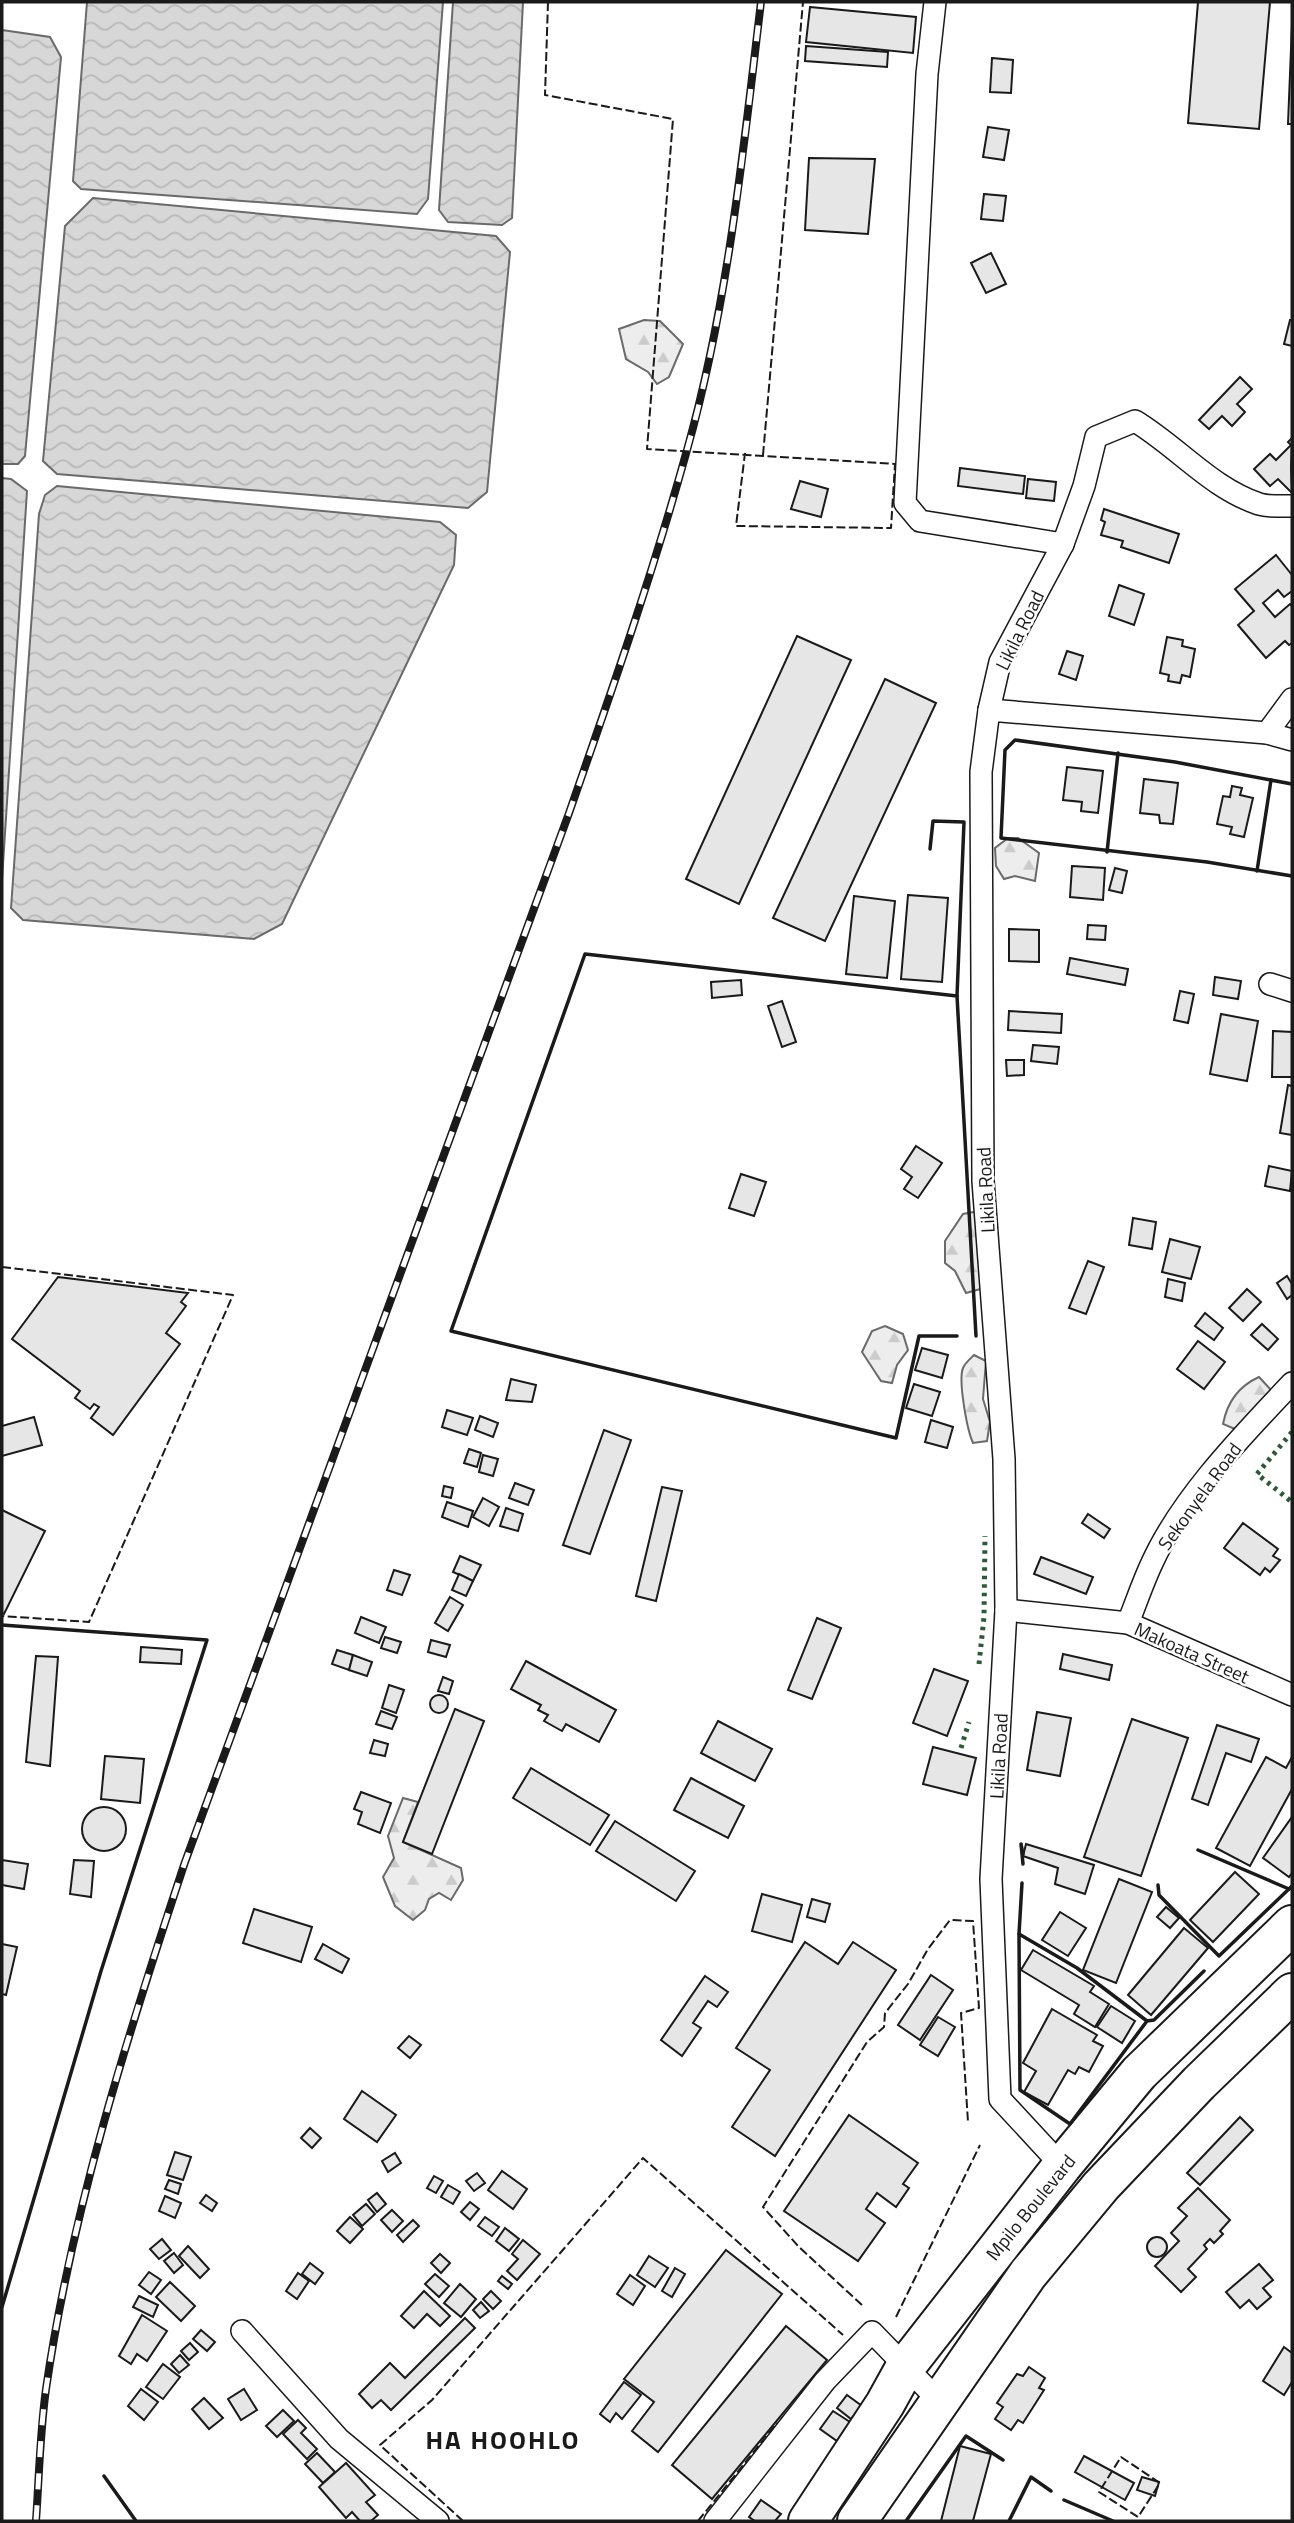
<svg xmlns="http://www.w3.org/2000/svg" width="1294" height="2523" font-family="'Titillium Web',sans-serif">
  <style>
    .forest { fill: url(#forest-firs); stroke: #6a6a6a; stroke-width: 2 }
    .water { fill: url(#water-waves); stroke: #6a6a6a; stroke-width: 2 }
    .building { fill: #e6e6e6; stroke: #1a1a1a; stroke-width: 2 }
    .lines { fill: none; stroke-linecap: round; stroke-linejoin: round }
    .street-casing { stroke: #1a1a1a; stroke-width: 24 }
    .highway-casing { stroke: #1a1a1a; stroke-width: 42 }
    .street { stroke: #fff; stroke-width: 21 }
    .highway { stroke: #fff; stroke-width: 38 }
    .rail-casing { stroke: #1a1a1a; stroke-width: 8 }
    .rail { stroke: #fff; stroke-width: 5; stroke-dasharray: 16; stroke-linecap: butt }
    .hedge { stroke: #2b5a34; stroke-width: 5; stroke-dasharray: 3.5 5; stroke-linecap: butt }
    .fence { stroke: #1a1a1a; stroke-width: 2; stroke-dasharray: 9 3.5; stroke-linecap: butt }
    .wall { stroke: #1a1a1a; stroke-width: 3.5 }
    .labels { text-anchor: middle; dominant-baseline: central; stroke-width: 5; stroke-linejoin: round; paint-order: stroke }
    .street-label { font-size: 19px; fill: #1a1a1a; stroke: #fff }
    .district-label { font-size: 26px; font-weight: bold; letter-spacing: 2px; fill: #1a1a1a; stroke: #fff }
  </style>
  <defs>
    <pattern id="forest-firs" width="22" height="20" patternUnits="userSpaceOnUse" patternTransform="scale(1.75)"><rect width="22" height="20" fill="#ededed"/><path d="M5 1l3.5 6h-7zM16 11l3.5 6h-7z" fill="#cbcbcb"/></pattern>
    <pattern id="water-waves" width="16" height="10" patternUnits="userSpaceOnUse" patternTransform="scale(1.75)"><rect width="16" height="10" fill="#d7d7d7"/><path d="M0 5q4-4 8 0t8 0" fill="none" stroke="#b8b8b8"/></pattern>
  </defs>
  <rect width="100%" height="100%" fill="#fff"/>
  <!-- forest -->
  <g class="forest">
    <path d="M644 320 660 321 683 344 669 377 657 384 648 372 626 359 619 329Z"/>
    <path d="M1008 838H1018L1039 853 1035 881 1015 876 1004 879 996 866 995 848Z"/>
    <path d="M979 1211 984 1288 966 1293 955 1271 945 1263V1241L963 1214Z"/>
    <path d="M885 1326 903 1334 908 1350 897 1365 892 1383 881 1381 862 1352 872 1331Z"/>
    <path d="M974 1355 986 1361 983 1399 990 1422 987 1441 973 1443C967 1430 958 1380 963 1368 965 1363 970 1359 974 1355Z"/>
    <path d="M1259 1377 1271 1390 1235 1429 1223 1424C1227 1403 1239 1386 1259 1377Z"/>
    <path d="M403 1798 418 1802 403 1842 461 1868 463 1880 451 1900 439 1893 429 1899 425 1910 413 1920 395 1906 383 1877 394 1858 388 1836Z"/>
  </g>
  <!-- water -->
  <g class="water">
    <path d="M87 2H443L428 199 417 214 81 189 73 181Z"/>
    <path d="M453 2H523L512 218 502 225 448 222 439 210Z"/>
    <path d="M2 30 50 37 61 57 25 456 18 464H2Z"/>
    <path d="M93 198 496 236 510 252 487 492 468 508 57 474 43 461 65 226Z"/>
    <path d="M2 478 11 479 27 491 2 880Z"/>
    <path d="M57 486 440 522 456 535 454 565 282 924 254 939 23 920 11 908 39 514 45 495Z"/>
  </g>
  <!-- building -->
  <g class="building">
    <path d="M1198 2H1270L1259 129 1188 123Z"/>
    <path d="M810 7 916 17 913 53 806 42Z"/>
    <path d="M1292 24V124H1288Z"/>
    <path d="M806 46 888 52 887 67 805 61Z"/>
    <path d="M992 58 1013 60 1011 93 990 92Z"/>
    <path d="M988 127 1009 130 1004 160 983 157Z"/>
    <path d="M809 158 875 159 868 234 805 230Z"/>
    <path d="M984 194 1006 196 1003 221 981 219Z"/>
    <path d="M991 253 1006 284 986 293 971 263Z"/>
    <path d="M1290 320H1292V346L1284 344Z"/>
    <path d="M1240 377 1252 389 1237 404 1245 412 1232 426 1222 416 1209 429 1199 420Z"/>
    <path d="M1292 438 1291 469 1292 493 1278 479 1270 486 1254 469 1270 454 1276 460 1291 445 1288 442Z"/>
    <path d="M960 468 1025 476 1023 494 958 486Z"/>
    <path d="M1028 479 1056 482 1054 501 1026 498Z"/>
    <path d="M800 481 828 489 821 517 791 509Z"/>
    <path d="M1104 509 1179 534 1169 563 1121 547 1123 541 1101 535 1105 522 1101 520Z"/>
    <path d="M1276 555 1292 575V591L1284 597 1278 590 1263 603 1275 617 1290 604 1292 606V643L1289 645 1285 641 1266 658 1238 625 1254 611 1235 589Z"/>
    <path d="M1119 585 1144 594 1134 625 1109 616Z"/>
    <path d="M797 636 851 660 739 904 686 879Z"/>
    <path d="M1167 637 1183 640 1182 646 1195 649 1190 677 1182 675 1180 683 1168 681 1169 675 1160 673Z"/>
    <path d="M1067 651 1083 656 1076 680 1059 674Z"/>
    <path d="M885 679 936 703 825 941 773 918Z"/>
    <path d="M1067 767 1103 771 1098 813 1081 811 1082 802 1063 800Z"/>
    <path d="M1144 779 1178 783 1173 824 1160 823 1159 815 1140 813Z"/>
    <path d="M1232 786 1242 788 1240 795 1253 798 1244 837 1230 834 1232 827 1217 824 1223 796 1230 797Z"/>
    <path d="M1072 866 1105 868 1103 900 1070 897Z"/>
    <path d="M1115 868 1127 871 1122 893 1109 890Z"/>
    <path d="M908 895 948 898 942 982 901 979Z"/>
    <path d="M854 896 895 901 887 978 846 974Z"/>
    <path d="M1088 925 1106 926 1105 940 1087 939Z"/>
    <path d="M1009 929 1039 930V962L1009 961Z"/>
    <path d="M1070 958 1128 969 1125 985 1067 974Z"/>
    <path d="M1215 977 1241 981 1238 999 1213 995Z"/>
    <path d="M741 980 742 995 712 998 711 982Z"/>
    <path d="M1180 991 1194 994 1188 1023 1174 1020Z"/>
    <path d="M782 1001 796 1042 782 1047 768 1006Z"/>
    <path d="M1009 1011 1062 1014 1061 1033 1008 1030Z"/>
    <path d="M1221 1014 1258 1021 1247 1081 1210 1074Z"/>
    <path d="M1273 1031 1292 1032V1077H1272Z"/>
    <path d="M1033 1045 1059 1047 1057 1064 1031 1061Z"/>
    <path d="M1006 1060H1024V1075L1007 1076Z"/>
    <path d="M1288 1085 1292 1086V1135L1280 1133Z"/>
    <path d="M916 1146 942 1163 918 1198 904 1189 912 1177 901 1169Z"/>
    <path d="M1269 1166 1292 1171 1290 1191 1265 1186Z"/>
    <path d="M741 1174 766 1182 754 1216 729 1208Z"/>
    <path d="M1133 1218 1156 1222 1152 1249 1129 1245Z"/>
    <path d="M1170 1239 1200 1247 1191 1279 1162 1272Z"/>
    <path d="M1088 1261 1104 1267 1086 1314 1069 1308Z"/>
    <path d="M1287 1276 1292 1284V1295L1287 1299 1277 1283Z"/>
    <path d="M58 1277 188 1293 181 1302 186 1306 166 1333 180 1344 113 1435 91 1418 99 1407 94 1404 90 1409 75 1398 80 1391 12 1339Z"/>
    <path d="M1168 1279 1185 1283 1182 1301 1165 1297Z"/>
    <path d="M1247 1289 1261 1302 1243 1321 1229 1308Z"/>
    <path d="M1205 1313 1223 1328 1214 1340 1195 1326Z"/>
    <path d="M1262 1324 1278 1339 1268 1350 1251 1335Z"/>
    <path d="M1198 1341 1225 1362 1204 1389 1177 1369Z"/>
    <path d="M922 1348 948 1355 942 1378 915 1370Z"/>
    <path d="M511 1379 536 1385 532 1402 506 1400Z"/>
    <path d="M914 1384 940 1392 932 1416 906 1408Z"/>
    <path d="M447 1410 473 1418 467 1435 442 1427Z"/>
    <path d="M480 1416 498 1423 493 1437 475 1430Z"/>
    <path d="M34 1417 42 1445 2 1456V1426Z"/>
    <path d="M931 1420 953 1427 947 1448 925 1442Z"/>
    <path d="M604 1430 631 1440 590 1554 563 1545Z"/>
    <path d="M469 1449 481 1453 477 1467 464 1463Z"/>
    <path d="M483 1455 498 1459 493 1476 479 1472Z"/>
    <path d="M515 1483 534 1490 528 1505 509 1498Z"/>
    <path d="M444 1486 453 1488 451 1498 442 1496Z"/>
    <path d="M662 1487 682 1491 656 1601 636 1596Z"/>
    <path d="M483 1498 499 1507 489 1526 473 1517Z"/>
    <path d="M447 1502 473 1511 468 1527 442 1517Z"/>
    <path d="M506 1508 523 1514 518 1531 500 1526Z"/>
    <path d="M2 1510 45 1531 4 1614 2 1613Z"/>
    <path d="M1088 1514 1110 1529 1104 1538 1082 1523Z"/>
    <path d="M1243 1523 1278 1549 1273 1556 1280 1560 1270 1572 1265 1568 1260 1575 1224 1548Z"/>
    <path d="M460 1556 481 1565 473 1581 453 1572Z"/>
    <path d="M1041 1557 1093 1577 1086 1594 1034 1574Z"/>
    <path d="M394 1570 410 1575 402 1595 387 1590Z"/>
    <path d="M459 1574 473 1581 466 1596 452 1590Z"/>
    <path d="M450 1597 463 1605 448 1631 435 1623Z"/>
    <path d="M361 1617 386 1627 379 1643 355 1633Z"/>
    <path d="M817 1618 841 1628 812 1699 788 1690Z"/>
    <path d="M385 1637 401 1642 397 1653 381 1648Z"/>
    <path d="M431 1640 450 1645 446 1657 428 1652Z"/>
    <path d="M141 1647 182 1650 181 1664 140 1662Z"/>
    <path d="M337 1650 353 1655 349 1670 332 1664Z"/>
    <path d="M1063 1654 1112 1665 1109 1680 1060 1669Z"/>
    <path d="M353 1655 372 1662 367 1676 349 1670Z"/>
    <path d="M36 1656 58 1657 50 1766 26 1762Z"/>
    <path d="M526 1661 616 1710 599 1742 566 1724 562 1731 544 1721 548 1715 538 1710 541 1705 511 1689Z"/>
    <path d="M934 1669 968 1681 947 1736 913 1723Z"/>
    <path d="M443 1677 453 1681 449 1694 438 1691Z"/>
    <path d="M389 1685 404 1690 396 1713 382 1708Z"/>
    <circle cx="439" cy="1704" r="9"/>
    <path d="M455 1709 484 1721 432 1854 403 1842Z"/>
    <path d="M381 1711 397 1717 392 1729 376 1724Z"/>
    <path d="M1037 1712 1071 1718 1060 1776 1027 1770Z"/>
    <path d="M1132 1719 1188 1738 1141 1876 1084 1857Z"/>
    <path d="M718 1721 772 1749 755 1781 701 1753Z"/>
    <path d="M1217 1725 1259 1739 1251 1762 1226 1753 1208 1805 1192 1799Z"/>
    <path d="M374 1740 388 1744 385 1756 370 1753Z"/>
    <path d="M933 1747 976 1758 967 1795 923 1784Z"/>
    <path d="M105 1756 144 1759 140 1803 101 1799Z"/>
    <path d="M1266 1757 1286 1768 1292 1757V1789L1250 1866 1216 1848Z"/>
    <path d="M531 1768 609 1815 590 1845 513 1798Z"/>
    <path d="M691 1778 744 1806 728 1838 674 1810Z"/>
    <path d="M361 1792 391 1803 380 1833 358 1824 362 1812 354 1809Z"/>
    <circle cx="104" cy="1829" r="22"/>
    <path d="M1292 1817V1873L1289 1877 1263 1858Z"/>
    <path d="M615 1821 695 1871 676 1901 596 1851Z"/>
    <path d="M1026 1844 1094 1865 1085 1894 1055 1884 1058 1868 1023 1856Z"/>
    <path d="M2 1860 28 1864 24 1889 2 1885Z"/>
    <path d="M74 1860 94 1861 91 1897 70 1894Z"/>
    <path d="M1235 1872 1259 1894 1213 1942 1190 1920Z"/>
    <path d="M1119 1879 1152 1892 1116 1983 1083 1970Z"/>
    <path d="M762 1894 802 1905 792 1942 752 1931Z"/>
    <path d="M812 1899 830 1904 825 1922 807 1917Z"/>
    <path d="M1166 1907 1179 1918 1170 1928 1157 1917Z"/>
    <path d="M254 1909 312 1927 301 1962 243 1943Z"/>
    <path d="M1060 1912 1086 1928 1068 1956 1042 1940Z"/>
    <path d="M1184 1928 1208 1948 1151 2015 1128 1995Z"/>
    <path d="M805 1942 838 1964 853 1942 896 1970 775 2156 732 2127 770 2070 736 2048Z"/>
    <path d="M2 1944 17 1947 6 1995 2 1994Z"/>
    <path d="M323 1944 349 1959 342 1973 315 1959Z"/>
    <path d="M1033 1950 1094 1986 1090 1992 1109 2004 1095 2027 1074 2014 1079 2005 1021 1970Z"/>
    <path d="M931 1975 953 1990 920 2040 898 2025Z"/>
    <path d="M705 1976 728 1992 717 2007 708 2001 693 2023 701 2028 682 2056 661 2040Z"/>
    <path d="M1111 2006 1135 2021 1122 2043 1097 2027Z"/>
    <path d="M1052 2009 1097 2035 1093 2041 1103 2046 1089 2072 1079 2067 1075 2074 1068 2070 1048 2105 1024 2092 1036 2071 1023 2063Z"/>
    <path d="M938 2017 955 2027 938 2056 920 2045Z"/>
    <path d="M409 2036 421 2045 410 2058 398 2048Z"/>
    <path d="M362 2091 396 2115 377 2142 344 2119Z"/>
    <path d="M849 2115 918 2163 903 2184 909 2188 896 2207 877 2193 866 2209 885 2223 858 2261 784 2211Z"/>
    <path d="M1240 2117 1253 2130 1200 2185 1187 2173Z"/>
    <path d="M310 2128 321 2138 312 2148 301 2138Z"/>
    <path d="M175 2152 191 2157 183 2180 167 2175Z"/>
    <path d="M395 2153 401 2163 388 2172 382 2161Z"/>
    <path d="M502 2171 527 2189 513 2209 488 2190Z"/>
    <path d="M477 2173 485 2183 474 2191 466 2181Z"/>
    <path d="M434 2176 443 2181 436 2193 427 2188Z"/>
    <path d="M169 2180 181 2184 178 2194 165 2189Z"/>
    <path d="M448 2185 460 2192 453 2204 441 2197Z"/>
    <path d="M1198 2188 1230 2220 1220 2231 1223 2234 1214 2243 1210 2239 1204 2245 1207 2249 1188 2269 1196 2277 1181 2292 1155 2266 1179 2241 1171 2233 1187 2216 1178 2208Z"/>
    <path d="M377 2193 386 2204 377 2212 368 2200Z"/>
    <path d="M206 2195 217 2203 212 2211 200 2203Z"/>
    <path d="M165 2196 181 2203 175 2218 159 2211Z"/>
    <path d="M470 2202 479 2209 470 2220 461 2212Z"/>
    <path d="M366 2204 375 2214 362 2226 353 2215Z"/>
    <path d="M392 2210 403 2221 392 2232 381 2220Z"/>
    <path d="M350 2217 363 2229 350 2243 337 2231Z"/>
    <path d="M485 2217 499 2227 492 2236 478 2226Z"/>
    <path d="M413 2220 419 2226 403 2242 397 2235Z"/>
    <path d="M505 2228 519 2239 509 2251 496 2241Z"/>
    <circle cx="1157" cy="2247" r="10"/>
    <path d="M162 2239 171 2250 159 2259 150 2249Z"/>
    <path d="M523 2240 540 2254 517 2280 507 2271 518 2259 512 2254Z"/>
    <path d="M188 2246 209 2269 200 2278 179 2256Z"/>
    <path d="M726 2250 782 2294 658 2452 632 2431 654 2402 624 2379Z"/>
    <path d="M174 2253 183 2265 174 2273 164 2261Z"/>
    <path d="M440 2254 450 2263 441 2273 431 2263Z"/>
    <path d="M649 2256 668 2268 655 2287 637 2275Z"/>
    <path d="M310 2263 323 2273 315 2284 302 2274Z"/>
    <path d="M1259 2264 1273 2280 1263 2288 1271 2297 1257 2309 1249 2300 1240 2308 1226 2292Z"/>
    <path d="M675 2268 685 2274 672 2297 662 2291Z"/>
    <path d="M149 2272 161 2280 151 2294 139 2285Z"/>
    <path d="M298 2273 309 2281 297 2299 286 2291Z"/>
    <path d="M435 2274 449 2286 439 2297 425 2284Z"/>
    <path d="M630 2275 645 2286 633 2305 617 2294Z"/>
    <path d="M502 2276 512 2284 508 2289 498 2281Z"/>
    <path d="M170 2282 195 2306 181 2321 156 2297Z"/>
    <path d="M460 2284 476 2299 461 2317 444 2303Z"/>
    <path d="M424 2291 450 2316 440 2326 427 2314 414 2328 401 2316Z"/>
    <path d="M491 2291 501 2301 493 2309 483 2299Z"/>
    <path d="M139 2296 158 2305 153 2317 133 2307Z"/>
    <path d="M481 2302 489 2311 480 2318 473 2310Z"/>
    <path d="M142 2315 167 2331 147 2361 137 2354 131 2364 119 2356Z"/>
    <path d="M465 2318 475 2328 391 2410 381 2400 372 2408 359 2394 390 2363 405 2378Z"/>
    <path d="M786 2326 827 2360 712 2499 672 2465Z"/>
    <path d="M201 2330 215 2342 207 2351 193 2339Z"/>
    <path d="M190 2343 198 2352 189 2360 181 2351Z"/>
    <path d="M1284 2347 1292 2353V2382L1284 2395 1263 2381Z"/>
    <path d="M180 2355 189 2365 179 2373 171 2364Z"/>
    <path d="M163 2364 180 2377 163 2399 146 2387Z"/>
    <path d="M1029 2367 1045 2378 1039 2388 1044 2390 1023 2423 1018 2420 1011 2430 995 2419 1003 2407 997 2403 1017 2374 1023 2376Z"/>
    <path d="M624 2382 641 2395 622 2419 616 2413 610 2422 600 2414Z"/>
    <path d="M141 2389 158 2402 144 2420 128 2406Z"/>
    <path d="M244 2389 257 2410 241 2420 228 2399Z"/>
    <path d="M847 2395 862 2406 851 2419 837 2408Z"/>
    <path d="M204 2398 223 2418 209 2429 192 2409Z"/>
    <path d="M283 2410 294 2421 277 2437 266 2426Z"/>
    <path d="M833 2411 850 2422 837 2441 820 2429Z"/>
    <path d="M298 2420 306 2428 301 2433 317 2449 307 2459 283 2434Z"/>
    <path d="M960 2446 991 2454 973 2521H941Z"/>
    <path d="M317 2453 335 2472 323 2483 305 2464Z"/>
    <path d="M1084 2456 1134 2483 1125 2500 1075 2472Z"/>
    <path d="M346 2463 375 2495 366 2502 378 2515 371 2521H360L352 2512 346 2518 319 2487Z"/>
    <path d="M1142 2477 1159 2482 1155 2496 1137 2490Z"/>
    <path d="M761 2500 781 2514 775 2521H755L749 2517Z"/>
  </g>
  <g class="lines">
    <defs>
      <g id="street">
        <path d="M935 2 927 74 905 503 920 521 1063 544"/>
        <path d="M989 710 1267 733 1292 740"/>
        <path d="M1267 733 1292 699"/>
        <path d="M1270 984 1292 991"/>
        <path d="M1006 1610 1128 1623 1292 1695"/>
        <path d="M1128 1623C1136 1603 1143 1582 1152 1563 1182 1497 1243 1435 1292 1383"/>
        <path d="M1062 2166 1000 2099 991 1879 1006 1610 1004 1459 983 1181 981 772 989 710 1000 662 1063 544 1084 486 1096 437 1135 421C1178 447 1211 488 1259 504 1269 507 1282 506 1292 506"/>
        <path d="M242 2331 339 2439 438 2521"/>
        <path d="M715 2521 825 2381 872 2332 938 2400"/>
      </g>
      <g id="highway">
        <path d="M808 2521 885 2404 906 2366 1062 2166 1139 2073 1292 1925"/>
        <path d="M857 2521 1028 2274 1101 2186 1199 2083 1292 1993"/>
      </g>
    </defs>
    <!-- street casing -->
    <use href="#street" class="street-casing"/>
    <!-- highway casing -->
    <use href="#highway" class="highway-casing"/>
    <!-- street -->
    <use href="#street" class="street"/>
    <!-- highway -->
    <use href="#highway" class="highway"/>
    <defs>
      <path id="rail" d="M36 2521C39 2478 40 2432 46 2389 72 2209 128 2034 185 1862L569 813C611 693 653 573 687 450 728 304 743 152 761 2"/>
    </defs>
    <!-- rail casing -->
    <use href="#rail" class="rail-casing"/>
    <!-- rail -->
    <use href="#rail" class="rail"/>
    <!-- hedge -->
    <g class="hedge">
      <path d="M1292 1432 1257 1474 1292 1502"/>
      <path d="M979 1664 984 1617 985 1536"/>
      <path d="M961 1748 969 1722"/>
    </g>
    <!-- fence -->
    <g class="fence">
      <path d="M548 2 545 95 673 119 647 449 895 464 891 528 736 526 745 453"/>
      <path d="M763 455 803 2"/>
      <path d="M2 1267 233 1295 89 1622 2 1616"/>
      <path d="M862 2305 799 2247 763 2207 867 2042 884 2027 885 2013 908 1984 928 1949 950 1920 973 1921 979 2008 961 2013 968 2122"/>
      <path d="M896 2317 980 2145"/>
      <path d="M1121 2457 1160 2483 1138 2517 1099 2492Z"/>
      <path d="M463 2521 380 2445 432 2400 643 2158 843 2335"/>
      <path d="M698 2521 777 2423"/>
    </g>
    <!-- wall -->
    <g class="wall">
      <path d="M1292 784 1175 762 1015 740 1005 750 1001 838 1207 862 1292 876"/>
      <path d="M930 849 933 821 964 822 957 996"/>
      <path d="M1107 852 1118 753"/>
      <path d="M1257 871 1271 780"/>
      <path d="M957 1336H919L896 1438 451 1331 585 954 957 996 976 1336"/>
      <path d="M2 1625 207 1640 101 1971 2 2307"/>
      <path d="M1198 1850 1289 1889"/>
      <path d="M1023 1854 1021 1844 1023 1864"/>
      <path d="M1158 1885 1159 1895 1219 1956 1292 1886"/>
      <path d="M1019 1934 1022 1883"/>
      <path d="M1147 2021 1077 1968 1019 1934 1020 2090 1070 2124 1147 2021 1154 2020 1204 1971"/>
      <path d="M104 2476 136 2521"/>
      <path d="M1064 2500 1113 2521"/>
      <path d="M906 2521 966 2436 1003 2460"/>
      <path d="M1009 2521 1031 2477 1051 2491"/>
    </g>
  </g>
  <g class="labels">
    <!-- street labels -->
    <g class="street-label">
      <text transform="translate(1019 630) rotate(-64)">Likila Road</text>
      <text transform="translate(985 1190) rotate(-93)">Likila Road</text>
      <text transform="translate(1199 1496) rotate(-54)">Sekonyela Road</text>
      <text transform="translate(1192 1652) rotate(24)">Makoata Street</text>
      <text transform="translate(998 1756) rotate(-87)">Likila Road</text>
      <text transform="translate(1030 2207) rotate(-51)">Mpilo Boulevard</text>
    </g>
    <!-- district labels -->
    <g class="district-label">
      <text x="503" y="2439">HA HOOHLO</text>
    </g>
  </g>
  <!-- border -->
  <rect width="1294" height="2523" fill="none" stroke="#1a1a1a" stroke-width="7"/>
</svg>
